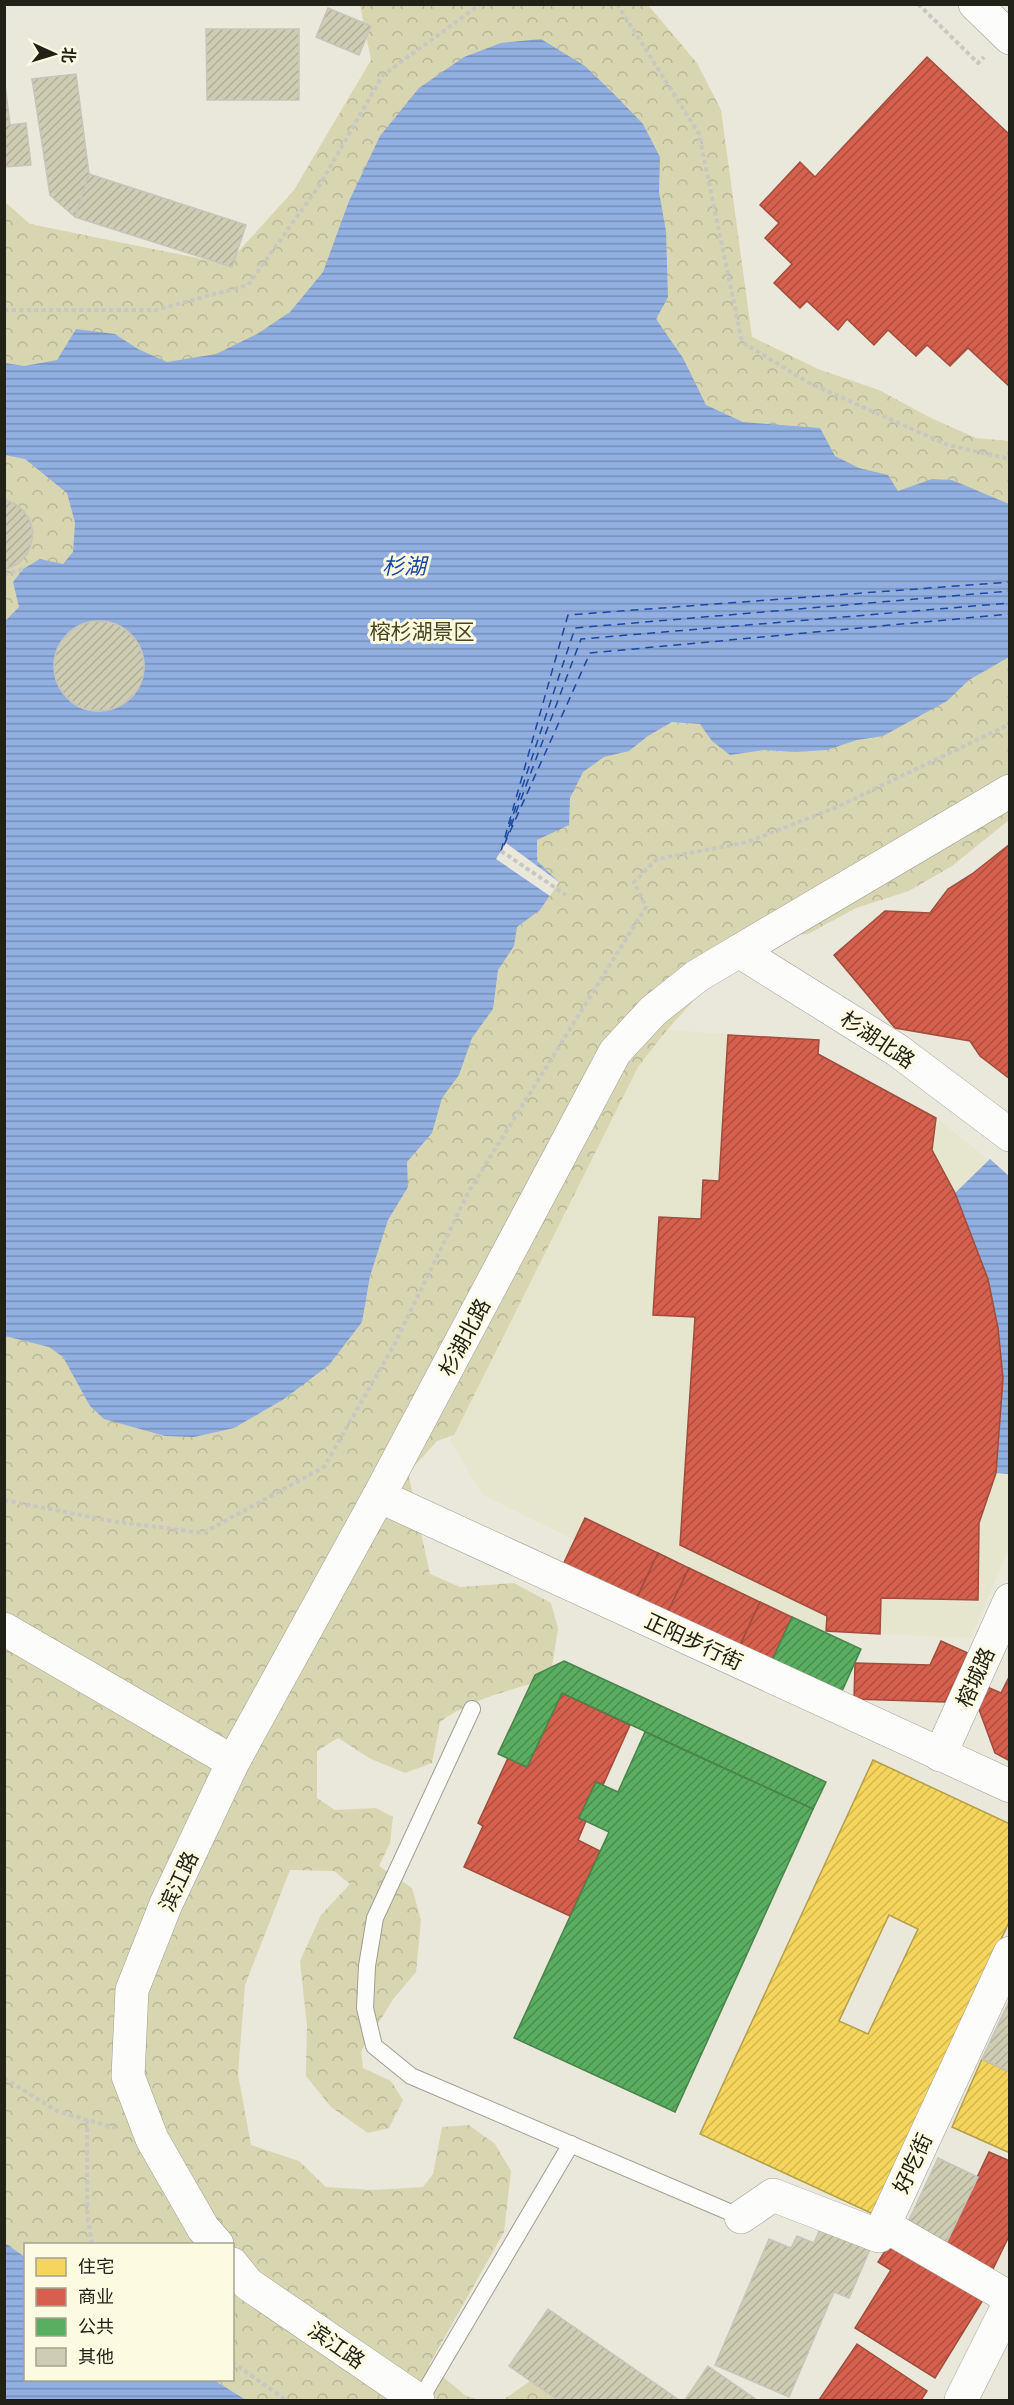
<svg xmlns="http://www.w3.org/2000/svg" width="1014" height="2405" font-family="'IBM Plex Sans','Noto Sans SC',sans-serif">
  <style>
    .built { fill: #e6e5ce }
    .forest { fill: url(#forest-crowns) }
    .water { fill: url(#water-rules); fill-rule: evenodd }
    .pier { fill: #e9e8db }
    .homes { fill: url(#homes-hatch); stroke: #b69f48; stroke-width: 1.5; fill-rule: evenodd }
    .shops { fill: url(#shops-hatch); stroke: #a04d3d; stroke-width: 1.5 }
    .public { fill: url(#public-hatch); stroke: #49844b; stroke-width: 1.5 }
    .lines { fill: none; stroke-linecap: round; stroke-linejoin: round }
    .ferry { stroke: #1a47a1; stroke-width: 1.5; stroke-dasharray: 8 6; stroke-linecap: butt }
    .building { fill: url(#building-hatch); stroke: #c6c5bb; stroke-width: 1.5 }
    .lane-casing { stroke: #9f9e94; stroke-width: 18 }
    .street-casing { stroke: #9f9e94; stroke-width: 34 }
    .secondary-casing { stroke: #9f9e94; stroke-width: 34 }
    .highway-casing { stroke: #9f9e94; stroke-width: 34 }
    .path { stroke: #c8c8c3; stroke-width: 4; stroke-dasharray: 4.5 3; stroke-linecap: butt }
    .lane { stroke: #fcfcfa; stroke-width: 16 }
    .street { stroke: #fcfcfa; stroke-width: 33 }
    .secondary { stroke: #fcfcfa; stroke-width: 33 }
    .highway { stroke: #fcfcfa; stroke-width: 33 }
    .labels { text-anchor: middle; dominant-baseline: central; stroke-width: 6; stroke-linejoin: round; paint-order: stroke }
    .park-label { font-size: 21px; fill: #49461c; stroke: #fcfbe2 }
    .street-label { font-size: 21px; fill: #212118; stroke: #fcfbe2 }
    .water-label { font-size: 22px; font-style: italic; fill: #1a47a1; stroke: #fcfbe2 }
  </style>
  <defs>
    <pattern id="forest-crowns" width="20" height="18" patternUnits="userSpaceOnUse" patternTransform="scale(1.5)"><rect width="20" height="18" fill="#d8d6b0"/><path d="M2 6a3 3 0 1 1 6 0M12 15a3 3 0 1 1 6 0" fill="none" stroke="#b9b797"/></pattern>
    <pattern id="water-rules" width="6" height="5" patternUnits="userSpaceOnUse" patternTransform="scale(1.5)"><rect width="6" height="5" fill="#92afe1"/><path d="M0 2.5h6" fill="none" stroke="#778eb5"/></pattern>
    <pattern id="homes-hatch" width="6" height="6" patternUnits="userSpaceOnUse" patternTransform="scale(1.5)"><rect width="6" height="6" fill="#f6d55c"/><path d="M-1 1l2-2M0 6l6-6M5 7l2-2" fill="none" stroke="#d3b74f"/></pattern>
    <pattern id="shops-hatch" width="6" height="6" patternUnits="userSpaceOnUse" patternTransform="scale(1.5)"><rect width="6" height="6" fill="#d6604d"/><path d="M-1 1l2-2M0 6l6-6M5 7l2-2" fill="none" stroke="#ad4f3f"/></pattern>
    <pattern id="public-hatch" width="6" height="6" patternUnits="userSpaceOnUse" patternTransform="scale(1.5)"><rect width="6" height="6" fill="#5aae61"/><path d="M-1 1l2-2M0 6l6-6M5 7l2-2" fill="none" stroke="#4a8d4f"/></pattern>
    <pattern id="building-hatch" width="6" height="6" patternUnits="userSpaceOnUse" patternTransform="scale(1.5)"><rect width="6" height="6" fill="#ceccb2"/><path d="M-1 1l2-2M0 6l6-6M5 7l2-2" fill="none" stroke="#b1af98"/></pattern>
  </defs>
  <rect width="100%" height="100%" fill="#e9e8db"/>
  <!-- built -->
  <path class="built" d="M666 1030 819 1040 818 1054 936 1118 1009 1176V1547L971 1638 822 1631 585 1518 575 1540 483 1495 450 1441 638 1067Z"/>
  <!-- forest -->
  <g class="forest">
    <path d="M360 5H648L697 63 721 110 752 337 818 369 879 390 931 418 976 438 1009 441V820L952 866 909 891 856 908 808 934 728 940 696 998 666 1031 638 1067 454 1435 437 1441 408 1473 430 1574 460 1587 514 1583 551 1603 558 1628 552 1667 535 1675 531 1684C501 1692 464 1703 440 1722L432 1763 405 1773 371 1759 338 1738 317 1751V1798L335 1810 376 1808 393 1817 390 1843 379 1866 412 1888 421 1920 416 1972 394 1998 361 2051 363 2068 391 2081 403 2100 389 2128 368 2133 331 2107 306 2076 307 2026 300 1961 321 1915 350 1884 334 1871 290 1870 245 1985 238 2074 251 2145 299 2161 326 2187 373 2190 423 2187 433 2174 442 2127 469 2125 495 2144 511 2171 504 2232 429 2365 466 2396 480 2400H246L214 2380H232V2244H26L25 2257 5 2243 4 201 30 224 227 264 294 190 371 60Z"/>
    <path d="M530 2381 558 2400H503Z"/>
  </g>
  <!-- water -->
  <g class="water">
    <path d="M541 39 585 66 614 94 643 124 660 157 659 192 666 231 668 297 656 319 683 358 706 405 743 422 820 428 835 456 859 468 888 475 898 491 932 479 952 480 1009 504V657L969 680 947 701 883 736 857 740 827 750 795 752 764 750 730 755 712 741 700 724 672 722 648 736 629 751 604 757 583 772 570 798 569 825 537 840V861L559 882 540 910 517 927 514 946 498 970 493 1009 472 1038 459 1075 442 1098 432 1133 407 1162 408 1187 388 1220 370 1276 362 1322 329 1365 284 1399 234 1428 194 1437 165 1436 104 1419 90 1406 63 1357 49 1347 5 1336V621L19 607 13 582 23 569 40 559 63 564 73 552 75 523 67 493 25 459 5 455V363L24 366 57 360 76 329 115 334 138 349 167 362 216 354 257 334 290 312 323 272 349 201 380 136 419 88 464 57 501 43ZM98 621C129 626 154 650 141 683 137 694 126 704 115 708 55 731 24 634 98 621Z"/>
    <path d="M990 1159 1009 1176V1474L996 1473 1003 1378 988 1279 955 1193Z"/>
    <path d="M5 2243 25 2257 26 2380H214L246 2400H5Z"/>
  </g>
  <!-- pier -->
  <path class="pier" d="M506 843 559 882 550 896 496 859Z"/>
  <!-- homes -->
  <g class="homes">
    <path d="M873 1760 1010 1824V1920L873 2214 700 2134ZM889 1915 918 1929 868 2034 839 2021Z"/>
    <path d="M982 2059 1010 2072V2153L952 2127Z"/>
  </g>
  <!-- shops -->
  <g class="shops">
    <path d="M927 57 1010 135V387L968 348 950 366 927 345 916 356 888 330 874 345 847 319 838 330 807 301 800 308 774 283 792 264 765 238 779 223 760 205 800 162 815 177Z"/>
    <path d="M1010 844V1079L980 1056 970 1041 895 1028 834 955 885 911 930 913 948 889 972 874Z"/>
    <path d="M728 1035 819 1040 818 1054 936 1118 932 1150 955 1193 988 1279 998 1328 1003 1378 996 1473 979 1523 978 1600 881 1598 880 1634 826 1631 827 1616 680 1545 695 1317 653 1315 659 1217 701 1219 703 1180 719 1181Z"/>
    <path d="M585 1518 658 1553 634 1604 561 1569Z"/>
    <path d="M658 1553 689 1568 665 1618 634 1604Z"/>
    <path d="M689 1568 760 1602 737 1652 665 1618Z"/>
    <path d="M760 1602 792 1617 769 1667 737 1652Z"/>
    <path d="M941 1641 968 1653 945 1702 854 1699 855 1663 930 1665Z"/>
    <path d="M1010 1675V1761L995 1753 977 1704 985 1686 1001 1693Z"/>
    <path d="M562 1693 630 1725 603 1785 596 1782 579 1818 586 1821 578 1840 600 1851 570 1916 464 1867 483 1826 478 1823 508 1758 527 1767Z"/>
    <path d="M989 2152 1010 2161V2234L991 2273 943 2250Z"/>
    <path d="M894 2237 986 2295 935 2378 855 2328 891 2270 878 2262Z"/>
    <path d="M857 2344 927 2391 921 2400H819Z"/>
  </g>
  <!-- public -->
  <g class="public">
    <path d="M792 1617 861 1649 838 1700 769 1667Z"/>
    <path d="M564 1661 826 1782 813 1809 562 1693 527 1767 498 1754 535 1675Z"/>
    <path d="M645 1732 813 1809 675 2112 514 2038 609 1832 579 1818 596 1782 618 1792Z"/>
  </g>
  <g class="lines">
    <!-- ferry -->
    <g class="ferry">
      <path d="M509 827 575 628 1010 591"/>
      <path d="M506 839 581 639 1010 603"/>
      <path d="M504 845 590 653 1010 614"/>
      <path d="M501 851 568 615 1010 582"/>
    </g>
  </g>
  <!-- building -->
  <g class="building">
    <path d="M328 8 371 26 359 55 316 37Z"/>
    <path d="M206 29H299V100H207Z"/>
    <path d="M76 74 89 174 75 217 50 195 32 79Z"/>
    <path d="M4 76 10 125 26 123 31 165 4 167Z"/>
    <path d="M89 174 246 225 232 267 75 217Z"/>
    <path d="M4 499 15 504 24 511 30 521 33 532 31 544 27 554 18 564 4 570Z"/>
    <circle cx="99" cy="666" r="45"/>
    <path d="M1010 1999V2072L982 2059Z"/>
    <path d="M938 2158 978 2177 943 2250 904 2231Z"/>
    <path d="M822 2224 872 2245 849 2298 834 2292 789 2397 715 2365 769 2239 791 2248 797 2236 814 2243Z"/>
    <path d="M548 2309 679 2400H558L509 2366Z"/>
    <path d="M708 2366 757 2400H685Z"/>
  </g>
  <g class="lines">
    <defs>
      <g id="lane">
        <path d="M472 1709 375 1918 367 1966 365 2008 374 2046 411 2076 741 2217"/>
        <path d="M420 2400 571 2144"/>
      </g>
      <g id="street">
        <path d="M739 951 1010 791"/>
        <path d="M379 1496 1010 1786"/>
        <path d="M741 2217 773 2195 879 2236 1010 1953"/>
        <path d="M884 2225 1010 2298"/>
        <path d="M961 2400 1010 2302"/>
      </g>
      <g id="secondary">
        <path d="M4 1629 233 1762"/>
        <path d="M940 1755 1010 1600"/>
        <path d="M217 2244 203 2228 152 2139 128 2076 132 1990 166 1904 233 1762 379 1496 615 1052 653 1011 697 976 739 951 897 1050 1010 1135"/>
        <path d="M232 2264 248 2284 418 2400"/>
      </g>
      <path id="highway" d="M975 4 1010 38"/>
    </defs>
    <!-- lane casing -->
    <use href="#lane" class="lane-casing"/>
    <!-- street casing -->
    <use href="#street" class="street-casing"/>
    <!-- secondary casing -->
    <use href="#secondary" class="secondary-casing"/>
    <!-- highway casing -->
    <use href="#highway" class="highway-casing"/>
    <!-- path -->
    <g class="path">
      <path d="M617 4 699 134 742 342 809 383 948 445 1010 459"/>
      <path d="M918 4 978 63 984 57"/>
      <path d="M4 310H156L248 285 319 186 383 75 481 4"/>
      <path d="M4 575 23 569"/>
      <path d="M501 851 566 895"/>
      <path d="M4 1500 111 1521 203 1533 324 1467 393 1347 469 1191 646 907 634 882 657 859 748 842 839 806 1010 724"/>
      <path d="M4 2078 57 2111 115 2128"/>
      <path d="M87 2120V2211L92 2244"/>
      <path d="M232 2362 286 2400"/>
    </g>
    <!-- lane -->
    <use href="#lane" class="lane"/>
    <!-- street -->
    <use href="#street" class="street"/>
    <!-- secondary -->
    <use href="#secondary" class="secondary"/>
    <!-- highway -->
    <use href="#highway" class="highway"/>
  </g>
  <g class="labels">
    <!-- park labels -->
    <g class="park-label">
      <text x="422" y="631">榕杉湖景区</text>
    </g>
    <!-- street labels -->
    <g class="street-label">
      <text transform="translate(878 1039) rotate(34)">杉湖北路</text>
      <text transform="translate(464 1337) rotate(-62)">杉湖北路</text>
      <text transform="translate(694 1641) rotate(25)">正阳步行街</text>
      <text transform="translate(975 1677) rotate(-66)">榕城路</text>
      <text transform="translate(178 1881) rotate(-65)">滨江路</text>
      <text transform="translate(912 2163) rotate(-65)">好吃街</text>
      <text transform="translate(337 2345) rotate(35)">滨江路</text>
    </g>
    <!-- water labels -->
    <g class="water-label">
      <text x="404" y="565">杉湖</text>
    </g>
  </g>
  <!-- border -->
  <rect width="1014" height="2405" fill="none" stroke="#212118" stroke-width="12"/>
  <!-- legend -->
  <rect x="24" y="2243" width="210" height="138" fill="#fcfbe2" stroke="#a4a491" stroke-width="1.5"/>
  <rect x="36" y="2258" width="30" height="18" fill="#f6d55c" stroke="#a4a491" stroke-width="1.5"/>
  <text x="78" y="2273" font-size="18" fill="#212118">住宅</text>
  <rect x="36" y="2288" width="30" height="18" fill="#d6604d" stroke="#a4a491" stroke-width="1.5"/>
  <text x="78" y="2303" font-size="18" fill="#212118">商业</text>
  <rect x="36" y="2318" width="30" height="18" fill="#5aae61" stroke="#a4a491" stroke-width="1.5"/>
  <text x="78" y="2333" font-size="18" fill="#212118">公共</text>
  <rect x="36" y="2348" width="30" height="18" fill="#ceccb2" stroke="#a4a491" stroke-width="1.5"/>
  <text x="78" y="2363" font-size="18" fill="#212118">其他</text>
  <!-- north arrow -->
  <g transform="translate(54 54) rotate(94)" stroke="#fcfbe2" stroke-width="4.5" paint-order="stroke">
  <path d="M0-4.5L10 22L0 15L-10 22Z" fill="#212118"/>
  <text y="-9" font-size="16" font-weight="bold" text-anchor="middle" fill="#212118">北</text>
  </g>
</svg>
